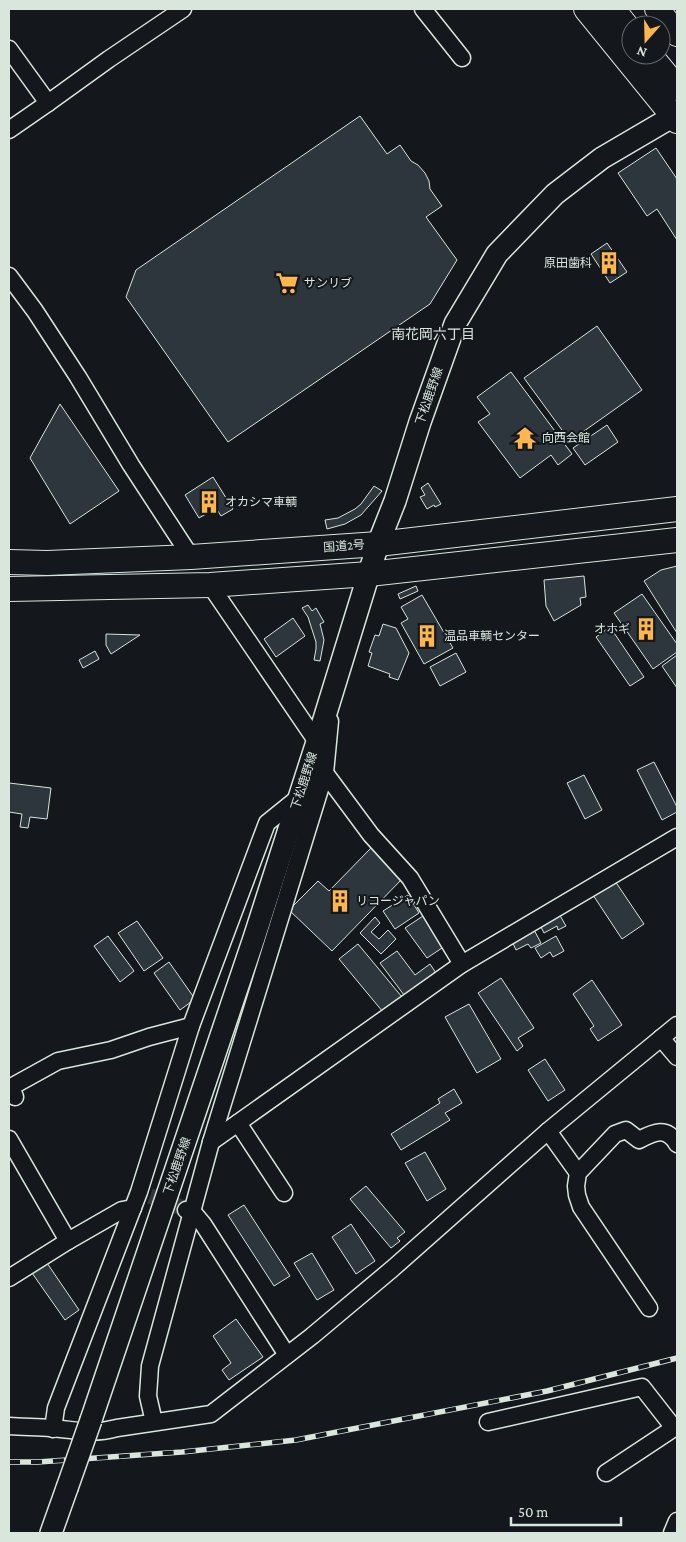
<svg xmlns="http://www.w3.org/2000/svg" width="686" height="1542" font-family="'Crimson Pro','Noto Sans JP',serif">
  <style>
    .building { fill: #2c363c; stroke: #d8e6dc }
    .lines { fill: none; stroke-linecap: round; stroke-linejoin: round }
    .minor-tunnel { stroke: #313739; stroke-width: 16; stroke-dasharray: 16 8; stroke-linecap: butt }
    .minor-casing { stroke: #d8e6dc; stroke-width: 19 }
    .major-casing { stroke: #d8e6dc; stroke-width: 24 }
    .highway-casing { stroke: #d8e6dc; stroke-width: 26 }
    .minor { stroke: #14181c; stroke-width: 16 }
    .major { stroke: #14181c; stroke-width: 21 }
    .highway { stroke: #14181c; stroke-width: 24 }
    .rail-casing { stroke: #d8e6dc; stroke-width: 5.5 }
    .rail { stroke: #14181c; stroke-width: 4; stroke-dasharray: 11; stroke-linecap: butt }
    .major-bridge-casing { stroke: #d8e6dc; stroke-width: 24; stroke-linecap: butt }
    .major-bridge { stroke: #14181c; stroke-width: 21 }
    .labels { text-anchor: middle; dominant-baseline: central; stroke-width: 4; stroke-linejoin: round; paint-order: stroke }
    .poi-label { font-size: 12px; fill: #d8e6dc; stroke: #14181c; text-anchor: start }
    .street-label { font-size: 12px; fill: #d8e6dc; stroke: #14181c }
    .neighbourhood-label { font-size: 14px; fill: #d8e6dc; stroke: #14181c }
  </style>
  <rect width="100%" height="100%" fill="#14181c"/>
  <!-- building -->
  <g class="building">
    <path d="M360 116 387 154 400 145 411 161 418 165 425 173 429 181 430 189 442 206 426 217 457 260 430 304 228 442 126 297 136 270Z"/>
    <path d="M656 148 677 179V240L657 209 647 216 618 173Z"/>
    <path d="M607 243 627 272 610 283 591 254Z"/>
    <path d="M597 326 642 390 570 441 524 378Z"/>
    <path d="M511 372 572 454 558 465 551 455 520 478 478 422 490 414 477 397Z"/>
    <path d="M60 404 119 491 70 524 30 458Z"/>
    <path d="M607 425 618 442 585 465 573 448Z"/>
    <path d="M213 477 233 509 221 516 216 508 199 518 185 495Z"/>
    <path d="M428 483 441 504 435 507 434 505 427 509 420 497 425 495 421 488Z"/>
    <path d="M374 486 382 491 361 515 345 524 327 529 325 520 338 518 355 509 361 504Z"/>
    <path d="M677 566V633L644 581 661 570Z"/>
    <path d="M584 576 586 597 580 598 581 605 554 621 546 606 544 580Z"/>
    <path d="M416 586 418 591 400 599 398 594Z"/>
    <path d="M642 594 677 644V652L653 669 614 613Z"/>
    <path d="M422 595 453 648 424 664 401 623 408 619 401 607Z"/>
    <path d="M308 605 312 611 316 608 324 622 320 624 324 640 320 661 314 660 316 649V642L308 617 302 608Z"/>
    <path d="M293 618 305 636 276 657 264 639Z"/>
    <path d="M383 624 396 628 409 653 398 680 389 677 390 674 368 666 372 653 369 652 375 635 379 636Z"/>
    <path d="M610 627 644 677 630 686 596 637Z"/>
    <path d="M106 634 140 635 111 654 106 645Z"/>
    <path d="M95 651 99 659 83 668 79 660Z"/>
    <path d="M456 653 466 672 440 686 430 667Z"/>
    <path d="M677 655V688L662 666Z"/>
    <path d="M654 762 677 807V812L662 820 637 770Z"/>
    <path d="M584 775 602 810 585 819 567 783Z"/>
    <path d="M9 783 51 788 47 819 30 817 28 828 20 827 22 814 9 812Z"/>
    <path d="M371 848 402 879 332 951 289 910 318 881 329 891Z"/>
    <path d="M615 881 644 924 622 939 593 895Z"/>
    <path d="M408 895 419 913 395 929 383 911Z"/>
    <path d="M558 912 566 926 558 930 557 926 544 933 539 923Z"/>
    <path d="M423 916 445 946 427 958 405 928Z"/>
    <path d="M375 917 380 923 371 932 379 939 388 930 396 939 381 954 360 933Z"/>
    <path d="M137 921 163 958 144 971 118 933Z"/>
    <path d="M533 928 541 943 531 948 528 944 516 950 511 939Z"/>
    <path d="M108 936 134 971 120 982 94 946Z"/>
    <path d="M556 936 564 951 553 957 550 952 541 958 535 948Z"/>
    <path d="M358 944 402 997 383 1012 339 959Z"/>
    <path d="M397 951 415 975 430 964 438 976 407 999 380 963Z"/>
    <path d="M169 962 195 999 180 1010 154 973Z"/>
    <path d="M501 978 534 1028 518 1038 523 1046 517 1051 478 993Z"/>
    <path d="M592 980 622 1025 598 1041 590 1029 594 1026 573 994Z"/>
    <path d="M469 1004 501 1059 477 1073 445 1017Z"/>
    <path d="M545 1059 565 1090 548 1101 528 1070Z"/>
    <path d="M454 1089 462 1103 445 1113 450 1120 401 1150 391 1134 440 1103 438 1099Z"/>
    <path d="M425 1152 446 1189 427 1201 405 1163Z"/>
    <path d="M366 1186 405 1232 397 1238 400 1241 391 1248 350 1199Z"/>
    <path d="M244 1205 290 1276 274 1286 228 1215Z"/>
    <path d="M351 1224 375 1261 356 1274 332 1237Z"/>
    <path d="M312 1253 334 1290 317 1300 294 1263Z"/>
    <path d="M47 1263 79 1310 65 1320 32 1273Z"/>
    <path d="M236 1319 263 1357 229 1380 222 1370 231 1363 213 1336Z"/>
  </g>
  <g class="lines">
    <!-- minor-tunnel -->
    <path class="minor-tunnel" d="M150 1196 183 1208"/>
    <defs>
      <g id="minor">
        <path d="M423 9 462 58"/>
        <path d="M9 49 48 103"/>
        <path d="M9 130 48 103 109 59 183 9"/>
        <path d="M9 276 35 311 78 377 131 465 191 557"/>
        <path d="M210 585 317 742"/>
        <path d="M325 773 371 835 410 878 462 964"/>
        <path d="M661 1038 677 1057"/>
        <path d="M15 1097 11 1087 58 1061 111 1050 149 1037 191 1026"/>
        <path d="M238 1123 284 1193"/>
        <path d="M548 1131 578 1173"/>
        <path d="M9 1139 68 1241"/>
        <path d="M211 1142 462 964 677 837"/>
        <path d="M186 1210 193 1212 203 1224 287 1355"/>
        <path d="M9 1278 68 1241 122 1210 133 1208"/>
        <path d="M649 1308 581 1207 577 1195 576 1186 578 1173 615 1134 626 1130 639 1140C654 1132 667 1126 677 1144"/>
        <path d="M154 1422 148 1396 150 1366 211 1142 325 773 330 721"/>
        <path d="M488 1422 642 1387 674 1428"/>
        <path d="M9 1426C23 1427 37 1427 51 1428 77 1430 91 1435 117 1428L211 1414 312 1336 392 1269 548 1131 677 1025"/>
        <path d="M53 1429 56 1408 139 1192 191 1026 267 823 298 798"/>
        <path d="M606 1473 677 1426"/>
        <path d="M672 1533 677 1521"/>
      </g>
      <g id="major">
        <path d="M91 1420 254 938 317 742 378 544 395 501 420 422 455 324 497 254 555 194 602 158 677 114"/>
        <path d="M51 1533 67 1488"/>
      </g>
      <g id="highway">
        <path d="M586 9 677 121"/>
        <path d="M613 9 631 32"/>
        <path d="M657 9 677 34"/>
        <path d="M650 55 677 88"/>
        <path d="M9 562 47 563 191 557 378 544 677 509"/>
        <path d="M9 589 210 585 369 574 677 540"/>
      </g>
    </defs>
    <!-- minor casing -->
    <use href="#minor" class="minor-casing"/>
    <!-- major casing -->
    <use href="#major" class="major-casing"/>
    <!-- highway casing -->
    <use href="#highway" class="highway-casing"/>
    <!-- minor -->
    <use href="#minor" class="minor"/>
    <!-- major -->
    <use href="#major" class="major"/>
    <!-- highway -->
    <use href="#highway" class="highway"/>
    <defs>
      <path id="rail" d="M9 1462H38L182 1452 296 1440 547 1391 677 1358"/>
    </defs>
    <!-- rail casing -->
    <use href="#rail" class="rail-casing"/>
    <!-- rail -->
    <use href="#rail" class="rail"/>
    <defs>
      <path id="major-bridge" d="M67 1488 91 1420"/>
    </defs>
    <!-- major-bridge casing -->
    <use href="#major-bridge" class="major-bridge-casing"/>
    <!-- major-bridge -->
    <use href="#major-bridge" class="major-bridge"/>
  </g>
  <!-- icons -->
  <defs>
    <symbol id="building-bare" viewBox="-9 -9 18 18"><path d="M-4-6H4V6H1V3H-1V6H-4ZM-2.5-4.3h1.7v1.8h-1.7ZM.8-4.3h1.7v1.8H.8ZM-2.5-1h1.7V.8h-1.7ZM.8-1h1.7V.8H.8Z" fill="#ffb74d" stroke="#14181c" stroke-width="2.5" paint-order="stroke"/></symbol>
    <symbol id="supermarket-bare" viewBox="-9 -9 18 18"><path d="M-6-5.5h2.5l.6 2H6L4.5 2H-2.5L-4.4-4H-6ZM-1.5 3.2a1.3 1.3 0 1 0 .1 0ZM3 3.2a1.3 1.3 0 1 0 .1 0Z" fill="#ffb74d" stroke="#14181c" stroke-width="2.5" paint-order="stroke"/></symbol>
    <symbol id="temple-bare" viewBox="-9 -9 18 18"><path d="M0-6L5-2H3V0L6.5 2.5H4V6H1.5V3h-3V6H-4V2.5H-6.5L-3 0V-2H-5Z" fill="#ffb74d" stroke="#14181c" stroke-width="2.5" paint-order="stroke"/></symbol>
  </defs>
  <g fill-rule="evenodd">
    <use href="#building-bare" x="593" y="247" width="32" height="32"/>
    <use href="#supermarket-bare" x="271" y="267" width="32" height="32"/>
    <use href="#temple-bare" x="509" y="422" width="32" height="32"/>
    <use href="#building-bare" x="193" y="486" width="32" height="32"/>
    <use href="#building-bare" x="630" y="613" width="32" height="32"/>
    <use href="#building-bare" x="411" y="620" width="32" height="32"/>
    <use href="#building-bare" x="324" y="885" width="32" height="32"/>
  </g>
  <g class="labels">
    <!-- poi labels -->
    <g class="poi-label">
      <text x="592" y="263" text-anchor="end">原田歯科</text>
      <text x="304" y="283">サンリブ</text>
      <text x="542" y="438">向西会館</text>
      <text x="225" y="502">オカシマ車輌</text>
      <text x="630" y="629" text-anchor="end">オホギ</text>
      <text x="444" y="636">温品車輌センター</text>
      <text x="356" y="901">リコージャパン</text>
    </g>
    <!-- street labels -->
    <g class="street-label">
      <text transform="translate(429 396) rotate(-71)">下松鹿野線</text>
      <text transform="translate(344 546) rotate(-4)">国道2号</text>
      <text transform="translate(304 781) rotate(-72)">下松鹿野線</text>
      <text transform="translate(177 1166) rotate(-71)">下松鹿野線</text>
    </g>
    <!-- neighbourhood labels -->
    <g class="neighbourhood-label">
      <text x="433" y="334">南花岡六丁目</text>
    </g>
  </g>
  <!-- border -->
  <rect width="686" height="1542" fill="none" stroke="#d8e6dc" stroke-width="20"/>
  <!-- north arrow -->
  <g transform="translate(646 40) rotate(200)"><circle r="24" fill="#14181c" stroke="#626a69"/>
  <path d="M0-4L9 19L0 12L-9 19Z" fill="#ffb74d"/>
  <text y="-8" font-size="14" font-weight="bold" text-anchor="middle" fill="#d8e6dc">N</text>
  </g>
  <!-- scale -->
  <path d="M511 1517v8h110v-8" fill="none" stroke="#d8e6dc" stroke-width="2.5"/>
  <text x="518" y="1517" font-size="15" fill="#d8e6dc" stroke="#14181c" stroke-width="4" paint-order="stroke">50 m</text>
</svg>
